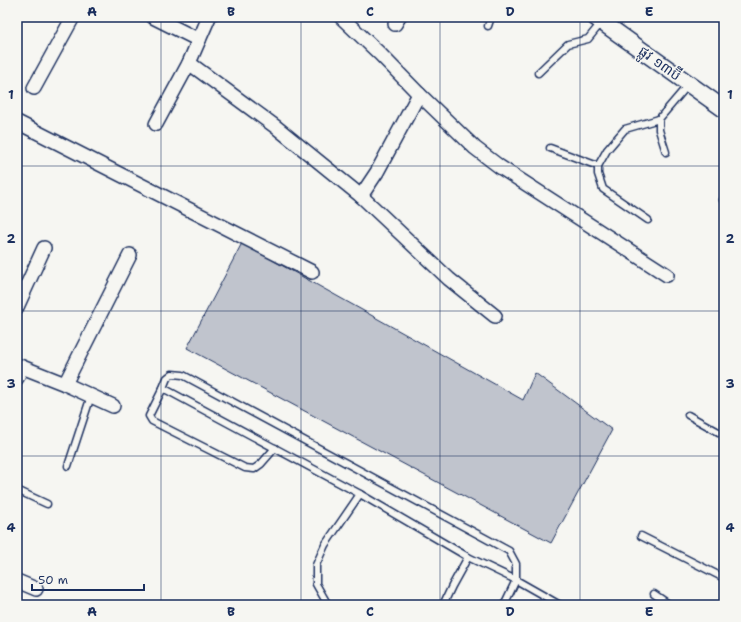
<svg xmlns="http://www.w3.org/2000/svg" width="741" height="622" font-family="'Shantell Sans','Noto Sans Khmer',sans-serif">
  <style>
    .building { fill: #c0c4cd; stroke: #1b2f5e }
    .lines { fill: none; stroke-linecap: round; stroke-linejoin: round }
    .service-casing { stroke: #1b2f5e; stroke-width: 9 }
    .minor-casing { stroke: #1b2f5e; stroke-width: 16 }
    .tertiary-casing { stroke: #1b2f5e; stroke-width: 19 }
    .service { stroke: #f6f6f2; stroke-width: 6 }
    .minor { stroke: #f6f6f2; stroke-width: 13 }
    .tertiary { stroke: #f6f6f2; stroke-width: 16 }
    .grid { fill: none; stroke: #1b2f5e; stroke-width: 1; stroke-opacity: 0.55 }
    .labels { text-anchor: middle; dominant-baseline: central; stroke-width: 3.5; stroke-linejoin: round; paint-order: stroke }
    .street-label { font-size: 14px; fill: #1b2f5e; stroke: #f6f6f2 }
    .neatline { fill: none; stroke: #1b2f5e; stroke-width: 1.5 }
    .grid-label { font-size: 13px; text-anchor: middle; font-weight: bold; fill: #1b2f5e }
  </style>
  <rect width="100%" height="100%" fill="#f6f6f2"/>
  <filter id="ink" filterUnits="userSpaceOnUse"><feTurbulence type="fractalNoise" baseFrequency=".025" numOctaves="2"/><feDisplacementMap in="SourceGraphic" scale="8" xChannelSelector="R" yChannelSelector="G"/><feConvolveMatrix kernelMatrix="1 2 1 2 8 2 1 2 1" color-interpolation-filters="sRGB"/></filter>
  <g filter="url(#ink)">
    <!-- building -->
    <path class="building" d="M242 243 523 400 535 373 612 430 551 543 187 348Z"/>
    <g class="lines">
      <defs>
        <g id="service">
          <path d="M488 26 491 17"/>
          <path d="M538 73 568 44 588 39 601 23"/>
          <path d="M550 148 598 166"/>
          <path d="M666 152 659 130V119L688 85"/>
          <path d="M723 200 724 199"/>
          <path d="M648 220 603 189 598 174V166L607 150 625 129 659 119"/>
          <path d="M163 388 149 416 152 421 245 468 254 469 261 464 275 448"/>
          <path d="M688 415 724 435"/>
          <path d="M68 466 91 396"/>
          <path d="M17 490 47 504"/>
          <path d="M641 536 724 578"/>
          <path d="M654 594 670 605"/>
          <path d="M328 605 316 584V565L325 545 360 494"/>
          <path d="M443 605 452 586 468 557"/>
          <path d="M504 605 516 580V564L509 551 183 375 172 374 167 378 163 388 360 494 468 557 516 580 560 605"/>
        </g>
        <g id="minor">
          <path d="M153 17 199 40"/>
          <path d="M341 17 380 54 419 94 475 148 500 167 667 275"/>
          <path d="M395 24 399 17"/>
          <path d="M189 63 276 127 361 196 449 279 495 316"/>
          <path d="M34 88 73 17"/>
          <path d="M17 122 312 272"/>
          <path d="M156 124 189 63 209 17"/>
          <path d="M361 196 377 172 419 94"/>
          <path d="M17 307 44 248"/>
          <path d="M17 365 65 384 113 406"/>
          <path d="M17 378 22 367"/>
          <path d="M65 384 130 255"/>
          <path d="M17 581 36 589"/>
        </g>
        <path id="tertiary" d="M595 17 724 109"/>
      </defs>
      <!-- service casing -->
      <use href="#service" class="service-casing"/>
      <!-- minor casing -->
      <use href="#minor" class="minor-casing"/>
      <!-- tertiary casing -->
      <use href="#tertiary" class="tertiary-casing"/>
      <!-- service -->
      <use href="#service" class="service"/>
      <!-- minor -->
      <use href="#minor" class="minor"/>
      <!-- tertiary -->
      <use href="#tertiary" class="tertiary"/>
    </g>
  </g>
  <!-- grid -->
  <path class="grid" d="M161 17V605M301 17V605M440 17V605M580 17V605M17 166H724M17 311H724M17 456H724"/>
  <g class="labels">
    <!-- street labels -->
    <g class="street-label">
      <text transform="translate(660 63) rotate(36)">ផ្លូវ ១៣ប៊ី</text>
    </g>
  </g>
  <!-- margin -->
  <rect width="741" height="622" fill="none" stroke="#f6f6f2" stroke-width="44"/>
  <!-- scale -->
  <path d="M32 584v6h112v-6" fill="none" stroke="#1b2f5e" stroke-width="2"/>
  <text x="38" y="584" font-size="12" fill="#1b2f5e" stroke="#f6f6f2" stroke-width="3" paint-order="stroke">50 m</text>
  <rect x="22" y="22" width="697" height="578" class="neatline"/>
  <g class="grid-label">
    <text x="92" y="16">A</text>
    <text x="231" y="16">B</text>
    <text x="370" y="16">C</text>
    <text x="510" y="16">D</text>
    <text x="649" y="16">E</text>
    <text x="11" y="99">1</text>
    <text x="730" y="99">1</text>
    <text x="11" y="243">2</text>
    <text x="730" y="243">2</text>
    <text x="11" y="388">3</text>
    <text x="730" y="388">3</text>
    <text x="11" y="532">4</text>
    <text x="730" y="532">4</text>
    <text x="92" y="616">A</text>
    <text x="231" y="616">B</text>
    <text x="370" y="616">C</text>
    <text x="510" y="616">D</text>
    <text x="649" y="616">E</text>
  </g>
</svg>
